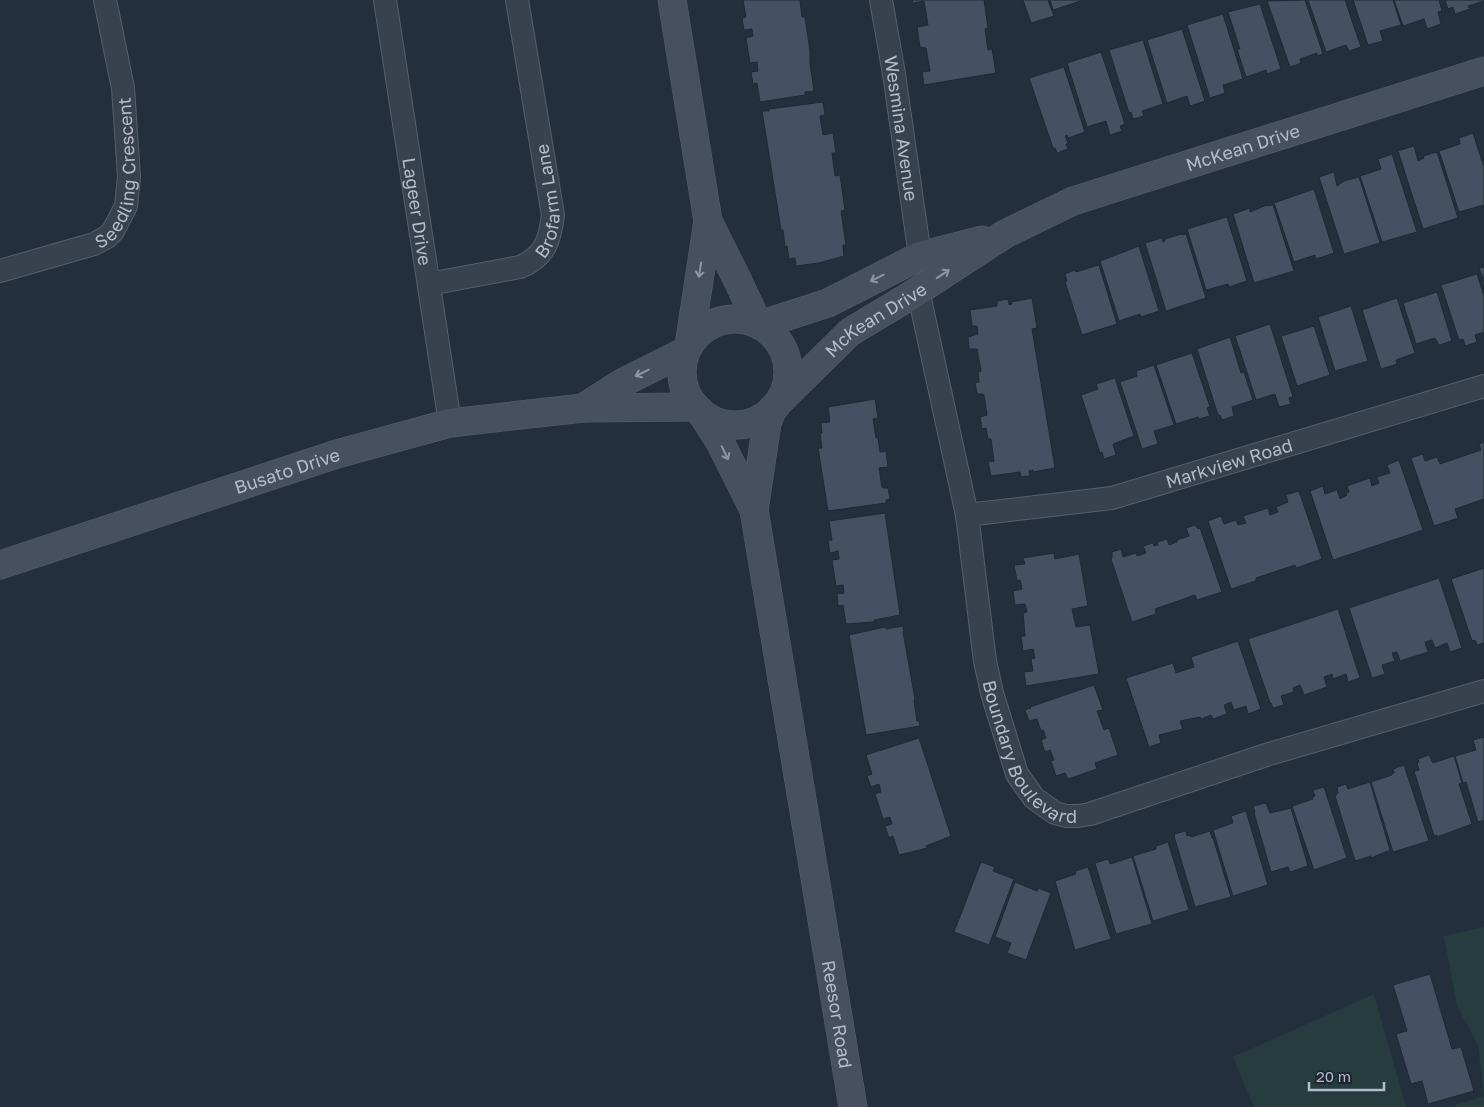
<svg xmlns="http://www.w3.org/2000/svg" width="1484" height="1107" font-family="'Golos Text',sans-serif">
  <style>
    .green { fill: #263c3f }
    .building { fill: #455162; stroke: #1f2835 }
    .lines { fill: none; stroke-linecap: round; stroke-linejoin: round }
    .street-casing { stroke: #565f6c; stroke-width: 24 }
    .secondary-casing { stroke: #565f6c; stroke-width: 29 }
    .street { stroke: #38414e; stroke-width: 22 }
    .secondary { stroke: #465061; stroke-width: 28 }
    .oneway { stroke: #8e96a5 }
    .labels { text-anchor: middle; dominant-baseline: central; stroke-width: 5; stroke-linejoin: round; paint-order: stroke }
    .street-label { font-size: 18px; fill: #b4bcc9; stroke: #1d2633 }
  </style>
  <rect width="100%" height="100%" fill="#242f3e"/>
  <!-- green -->
  <g class="green">
    <path d="M1484 927V1107H1449L1484 1096 1478 1045 1457 1006 1444 936Z"/>
    <path d="M1374 994 1406 1107H1254L1233 1057Z"/>
  </g>
  <!-- building -->
  <g class="building">
    <path d="M743 0H800L802 17H805L810 51V64L814 91 805 92V95L760 102 757 83 753 84 751 72 758 71 757 62 750 63 746 38 753 36 752 29 744 30 742 18 746 17Z"/>
    <path d="M912 0H984L988 28 985 29 988 50 992 49 996 73 924 85 922 72 930 71 926 48 920 47 917 27 928 25 924 1 913 3Z"/>
    <path d="M1023 0H1048L1054 16 1031 23Z"/>
    <path d="M1050 0H1084L1053 10Z"/>
    <path d="M1305 0 1323 54 1317 56V53L1300 59 1301 63 1290 67 1267 1Z"/>
    <path d="M1308 0H1345L1361 47 1349 51 1346 45 1326 52Z"/>
    <path d="M1353 0H1393L1401 25 1380 31 1383 41 1368 45Z"/>
    <path d="M1394 0H1439L1442 11 1438 12 1441 24 1427 29 1424 19 1403 26Z"/>
    <path d="M1445 0H1484V1L1468 6 1470 9 1455 14 1453 7 1448 9Z"/>
    <path d="M1260 4 1281 69 1267 74 1266 70 1246 77 1237 49H1240L1228 12Z"/>
    <path d="M1223 14 1243 79 1223 85 1225 93 1210 98 1187 25Z"/>
    <path d="M1182 29 1205 101 1190 106 1187 96 1167 103 1147 40Z"/>
    <path d="M1143 40 1163 104 1142 111 1144 116 1133 119 1131 112 1129 113 1109 50Z"/>
    <path d="M1101 52 1125 124 1120 126 1122 131 1110 135 1106 121 1087 127 1067 63Z"/>
    <path d="M1064 67 1085 132 1068 138 1067 135 1065 136 1068 143 1066 144 1068 149 1057 153 1055 148H1053L1029 78Z"/>
    <path d="M823 102 825 115 820 116 823 135 833 133 836 153H832L835 176 840 175 845 210 841 211 846 245H843L844 256 819 263 796 266 795 258 789 259 787 246 785 247 783 230H781L762 111H769V109Z"/>
    <path d="M1473 133 1484 167V205L1459 212 1439 151 1460 144 1459 138Z"/>
    <path d="M1414 146 1418 161 1424 158 1423 156 1437 152 1458 218 1423 229 1398 151Z"/>
    <path d="M1392 154 1417 232 1382 242 1360 176 1381 169 1378 159Z"/>
    <path d="M1334 172 1337 186 1344 181 1359 177 1380 243 1344 254 1319 177Z"/>
    <path d="M1314 189 1334 253 1316 259 1315 255 1294 262 1274 203Z"/>
    <path d="M1267 205V206L1273 205 1294 271 1254 283 1233 214 1250 208V212Z"/>
    <path d="M1227 217 1247 281 1229 287 1228 284 1206 290 1187 229Z"/>
    <path d="M1181 234 1182 235 1186 234 1206 298 1166 311 1145 243 1162 238 1163 242 1165 241V239Z"/>
    <path d="M1139 246 1159 311 1141 317 1140 314 1119 321 1100 261Z"/>
    <path d="M1099 265 1117 324 1082 335 1065 282 1067 281 1065 274 1075 270 1076 272Z"/>
    <path d="M1484 267V282L1479 268Z"/>
    <path d="M1477 274 1484 296V332L1475 335 1477 342 1465 346 1463 339 1459 340 1441 285Z"/>
    <path d="M1437 292 1452 341 1439 345 1435 338 1416 344 1403 303Z"/>
    <path d="M1032 298 1037 328 1032 329 1055 468 1033 472V470L1029 471 1030 476 1021 477 1020 472 991 476 988 462 994 461 991 439H988L986 428 982 429 980 417 987 415 984 395 981 394H977L975 383 979 382 978 372 981 371 977 349H969L968 337 978 334 977 326H972L970 310 997 306V301L1008 299 1009 305 1012 304 1011 302Z"/>
    <path d="M1397 298 1415 353 1396 360 1397 364 1381 369 1362 310Z"/>
    <path d="M1351 306 1368 361 1335 371 1318 317Z"/>
    <path d="M1270 324 1293 397 1289 398 1291 404 1279 407 1275 394 1256 400 1235 336Z"/>
    <path d="M1314 326 1330 375 1297 386 1281 336Z"/>
    <path d="M1230 337 1241 373 1244 372 1253 400 1232 407 1234 416 1222 420 1220 415H1218L1197 349Z"/>
    <path d="M1192 353 1210 407 1207 408 1210 416 1199 419 1198 417 1176 424 1156 365Z"/>
    <path d="M1154 365 1174 425 1154 431 1158 444 1142 449 1120 382 1137 376 1136 371Z"/>
    <path d="M1115 378 1134 436 1113 444 1116 455 1104 459 1102 452 1100 453 1081 395 1098 389 1096 384Z"/>
    <path d="M875 399 878 418 873 419 876 438H878L880 452 886 451 888 467 879 468 882 487 883 488H888L890 499 886 500V503L828 511 818 448H822L820 433H822L821 423 830 422 828 407Z"/>
    <path d="M1484 442V499L1455 509 1458 518 1434 526 1411 458 1423 454 1425 461 1437 457 1440 464 1481 450 1479 444Z"/>
    <path d="M1399 460 1423 530 1333 560 1310 491 1323 486 1325 494 1337 490 1340 499 1347 495 1346 493 1349 492 1347 486 1370 478 1372 486 1379 483 1377 477 1390 473 1387 465Z"/>
    <path d="M1299 491 1322 559 1296 568 1295 565 1256 578V581L1231 589 1208 521 1221 516 1224 524 1236 520 1238 525 1246 523 1243 516 1268 508 1270 515 1278 512 1276 507 1288 502 1286 495Z"/>
    <path d="M885 513 900 615 874 620V622L846 624 843 605 838 606 837 594 844 593 843 585 836 586 832 560 839 559 838 551 830 553 828 541 832 540 829 521Z"/>
    <path d="M1195 525 1198 529 1200 528 1222 592 1197 600 1195 595 1155 609 1156 614 1132 622 1111 559 1112 558V552L1121 549 1123 557 1136 553 1137 556 1146 553 1143 546 1153 543 1154 546 1158 545 1157 542 1167 539 1169 545 1177 542V540L1189 536 1186 528Z"/>
    <path d="M1054 553 1055 559 1079 554 1088 606 1072 609 1076 627 1090 625 1099 674 1026 686 1024 672 1033 671 1031 659 1035 658 1033 649 1023 651 1021 636H1025L1023 613 1027 612 1025 604 1015 605 1013 591 1022 589 1020 580 1017 581 1014 565 1025 564 1023 558Z"/>
    <path d="M1484 568V643L1477 645 1475 640 1472 641 1451 579Z"/>
    <path d="M1439 578 1462 648 1450 652 1447 643 1435 648 1432 640 1425 642 1428 652 1400 661 1397 652 1392 653 1395 661 1382 665 1385 674 1372 678 1349 608Z"/>
    <path d="M1338 609 1360 678 1348 682 1346 674 1333 679 1332 674 1324 677 1327 687 1304 695 1300 685 1293 688 1294 692 1281 696 1284 705 1273 708 1271 703H1270L1248 639Z"/>
    <path d="M903 626 904 632H903L915 699 914 700 917 721H919L920 726 866 735 849 635 885 627 886 629Z"/>
    <path d="M1238 641 1261 709 1248 714 1246 706 1234 710 1231 702 1224 705 1227 714 1213 719 1211 715 1201 719 1200 717 1180 721 1183 729 1159 735 1161 743 1149 747 1126 678 1173 663 1176 673 1194 667 1191 657Z"/>
    <path d="M1094 685 1103 710 1097 711 1104 730 1109 728 1118 755 1095 763 1097 769 1068 779 1065 773 1056 776 1051 761 1054 760 1050 750 1045 752 1041 740 1046 738 1043 730 1041 731 1037 719 1029 721 1025 710 1031 708 1030 707Z"/>
    <path d="M1484 737V820L1478 822 1466 782 1463 783 1455 756 1476 750 1473 740Z"/>
    <path d="M919 738 951 836 926 846 927 848 899 855 893 836 889 838 885 826 892 824 890 817 883 819 875 794 881 792 879 784 871 787 867 776 872 774 866 755Z"/>
    <path d="M1429 755 1433 763 1454 756 1462 783 1459 784 1472 824 1437 837V835L1434 836 1414 771 1419 770 1417 763 1419 762 1418 759Z"/>
    <path d="M1404 765 1429 841 1393 852 1371 782 1392 775V773H1394L1393 769Z"/>
    <path d="M1370 782 1390 850 1371 858V856L1355 861 1335 796 1338 793 1337 787 1346 784 1348 789Z"/>
    <path d="M1324 787 1347 858 1314 870 1292 806 1313 799 1312 797 1315 796 1313 790Z"/>
    <path d="M1266 803 1270 813 1291 808 1308 866 1290 872 1288 867 1271 872 1254 813 1255 812 1253 806Z"/>
    <path d="M1246 811 1268 885 1233 896 1213 830 1233 823 1231 816Z"/>
    <path d="M1186 831 1187 836 1190 835 1191 837 1210 831 1212 838H1213L1231 897 1195 907 1175 839 1174 834Z"/>
    <path d="M1168 842 1189 910 1153 921 1133 856 1156 849V846Z"/>
    <path d="M1132 857 1152 924 1116 934 1095 863 1108 859 1110 864Z"/>
    <path d="M981 862 995 867 993 871 1014 879 989 945 954 932Z"/>
    <path d="M1088 867 1111 939 1075 950 1055 881 1076 874 1075 871Z"/>
    <path d="M1015 882 1037 891 1038 888 1051 893 1026 960 1007 953 1011 943 995 937Z"/>
    <path d="M1430 974 1452 1049 1461 1047 1474 1091 1428 1104 1422 1081 1411 1084 1396 1034 1407 1031 1393 985Z"/>
  </g>
  <g class="lines">
    <defs>
      <g id="street">
        <path id="s1" d="M385 0 450 423"/>
        <path id="s2" d="M881 0 894 74 920 256"/>
        <path id="s3" d="M0 271 94 244 107 237 113 231 126 206 129 177 123 88 105 0"/>
        <path id="s4" d="M429 284 520 267C545 257 550 240 553 215L517 0"/>
        <path id="s5" d="M918 290 967 515 985 661 992 693 1017 774 1034 798 1055 813 1066 816H1078L1090 814 1266 755 1484 691"/>
        <path id="s6" d="M967 515 1112 498 1484 386"/>
      </g>
      <g id="secondary">
        <path d="M672 0 708 221 738 281 758 324"/>
        <circle cx="735" cy="372" r="53"/>
        <path d="M760 325 828 303 920 256 982 240"/>
        <path d="M689 346 708 221"/>
        <path id="s7" d="M781 400 850 332 910 296 1005 234 1073 201 1484 71"/>
        <path d="M583 408 622 383 686 351"/>
        <path id="s8" d="M700 411 720 442 754 510 853 1107"/>
        <path d="M754 510 767 423 773 408"/>
        <path id="s9" d="M0 565 337 454 450 423 583 408 696 407"/>
      </g>
    </defs>
    <!-- street casing -->
    <use href="#street" class="street-casing"/>
    <!-- secondary casing -->
    <use href="#secondary" class="secondary-casing"/>
    <!-- street -->
    <use href="#street" class="street"/>
    <!-- secondary -->
    <use href="#secondary" class="secondary"/>
  </g>
  <!-- one-way arrows -->
  <defs><path id="oneway-shaft" d="M-6 0H5M1.5-3L5.5 0L1.5 3" fill="none" stroke-width="1.6" stroke-linecap="round" stroke-linejoin="round" transform="scale(1.25)"/></defs>
  <g class="oneway">
    <use href="#oneway-shaft" transform="translate(700 270) rotate(99)"/>
    <use href="#oneway-shaft" transform="translate(943 274) rotate(-33)"/>
    <use href="#oneway-shaft" transform="translate(877 278) rotate(153)"/>
    <use href="#oneway-shaft" transform="translate(642 373) rotate(154)"/>
    <use href="#oneway-shaft" transform="translate(725 453) rotate(64)"/>
  </g>
  <g class="labels">
    <!-- street labels -->
    <g class="street-label">
      <text stroke="none"><textPath href="#s2" startOffset="130">Wesmina Avenue</textPath></text>
      <text stroke="none"><textPath href="#s7" startOffset="534">McKean Drive</textPath></text>
      <text stroke="none"><textPath href="#s3" startOffset="179">Seedling Crescent</textPath></text>
      <text stroke="none"><textPath href="#s4" startOffset="172">Brofarm Lane</textPath></text>
      <text stroke="none"><textPath href="#s1" startOffset="214">Lageer Drive</textPath></text>
      <text stroke="none"><textPath href="#s7" startOffset="125">McKean Drive</textPath></text>
      <text stroke="none"><textPath href="#s6" startOffset="268">Markview Road</textPath></text>
      <text stroke="none"><textPath href="#s9" startOffset="302">Busato Drive</textPath></text>
      <text stroke="none"><textPath href="#s5" startOffset="485">Boundary Boulevard</textPath></text>
      <text stroke="none"><textPath href="#s8" startOffset="624">Reesor Road</textPath></text>
    </g>
  </g>
  <!-- scale -->
  <path d="M1309 1082v8h75v-8" fill="none" stroke="#b4bcc9" stroke-width="2.5"/>
  <text x="1316" y="1082" font-size="15" fill="#b4bcc9" stroke="#1d2633" stroke-width="4" paint-order="stroke">20 m</text>
</svg>
